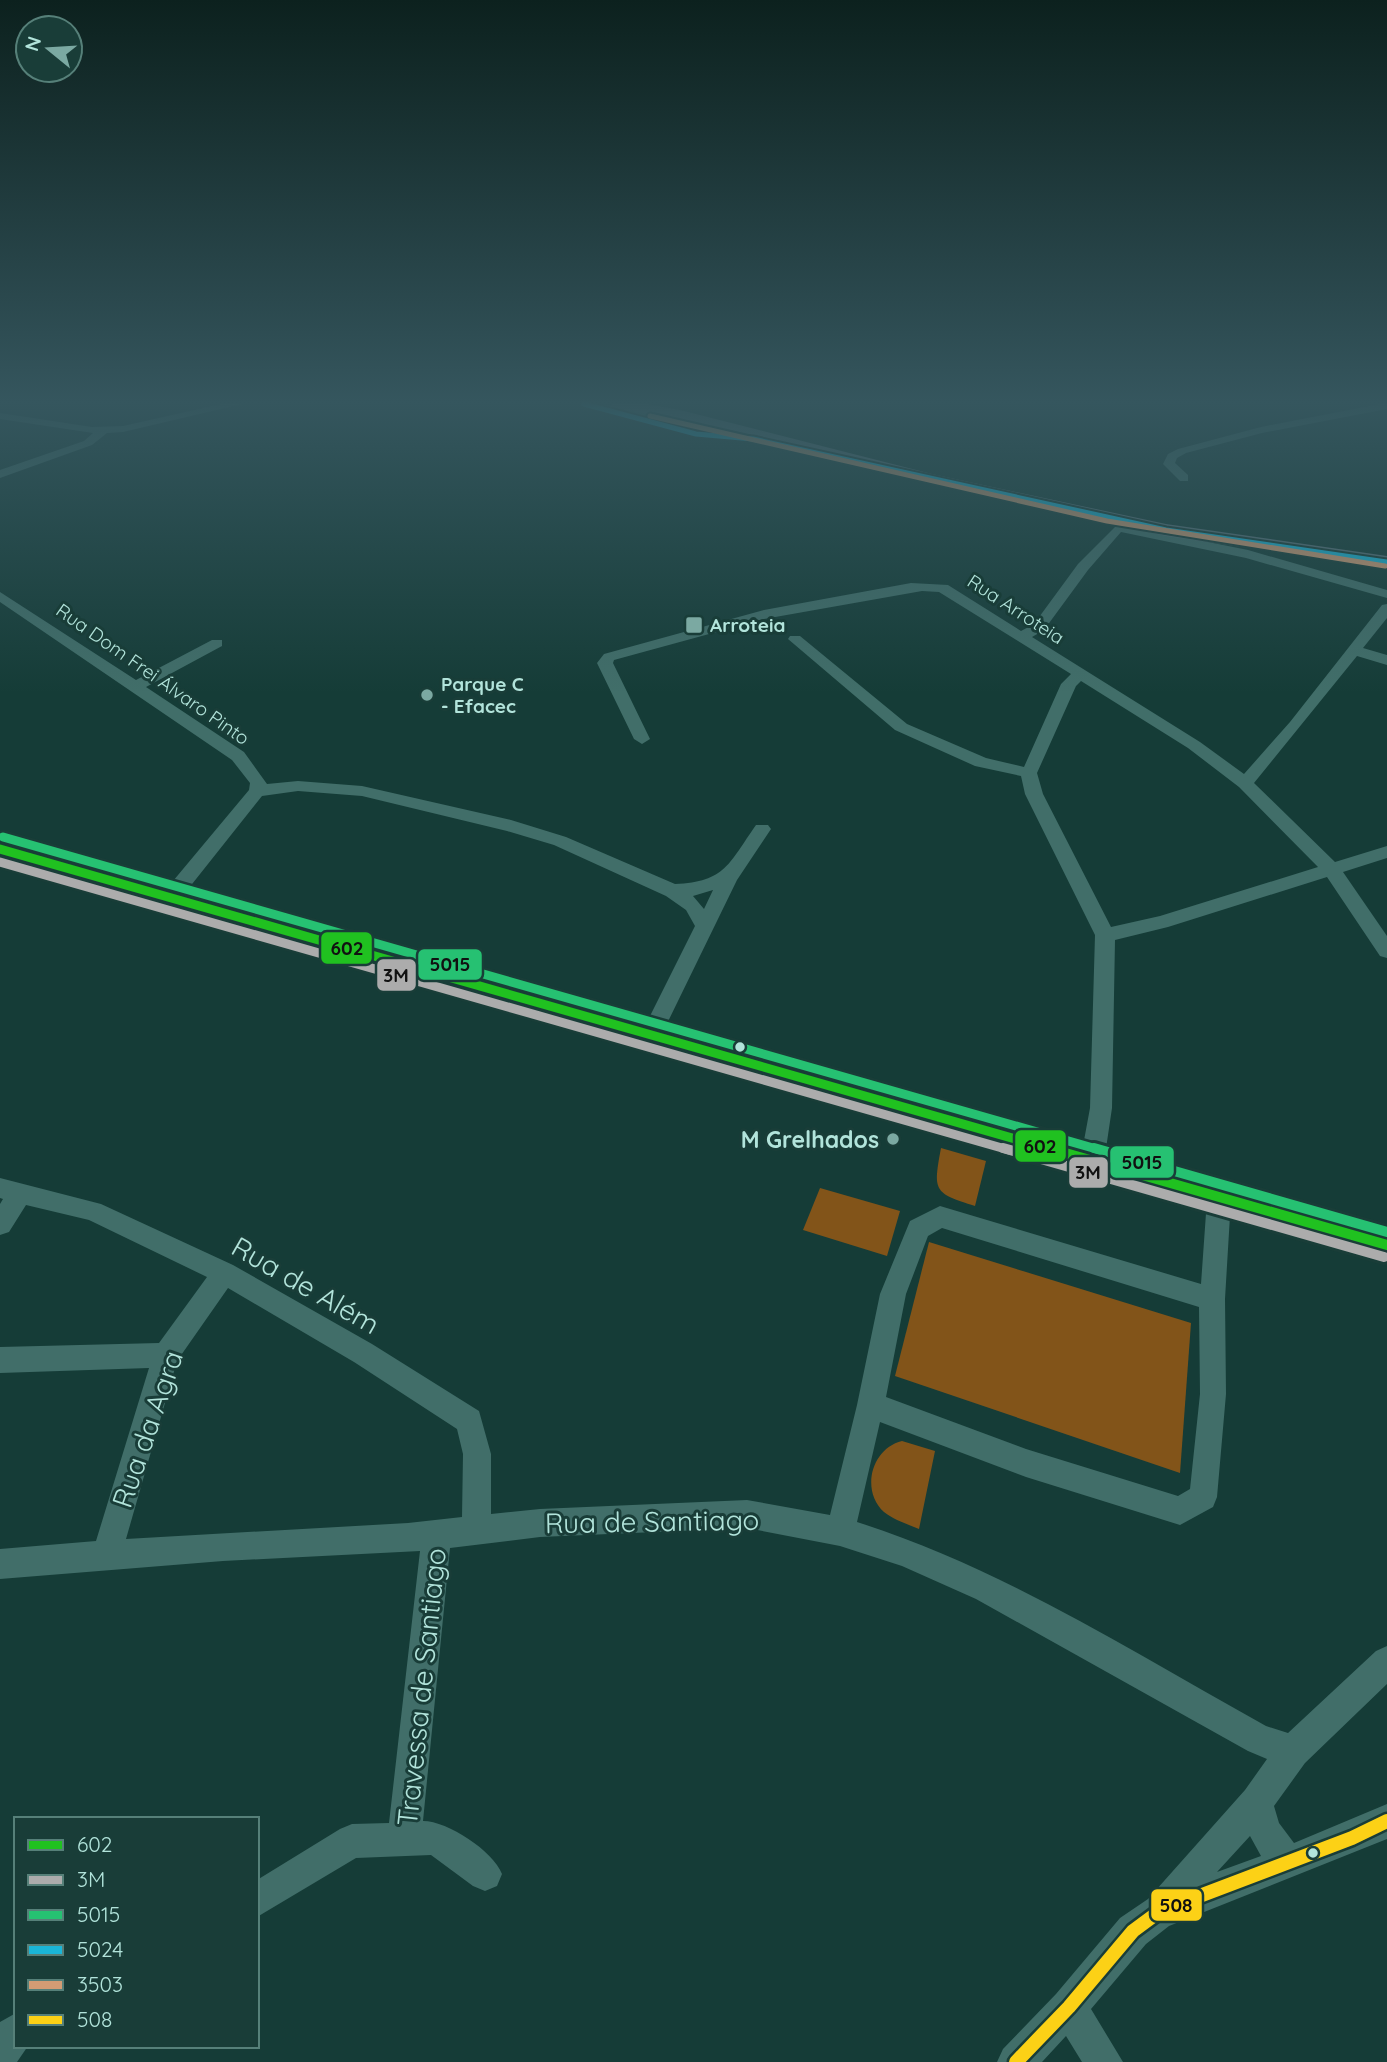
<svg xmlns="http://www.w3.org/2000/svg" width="1387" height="2062" font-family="Quicksand,sans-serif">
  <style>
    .green { fill: #825419 }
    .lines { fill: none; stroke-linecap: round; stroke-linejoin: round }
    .minor { fill: #416e69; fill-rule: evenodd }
    .major { fill: #517276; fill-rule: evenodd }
    .highway { fill: #577078; fill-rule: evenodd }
    .bus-1-far1-casing { stroke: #193d38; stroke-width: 14 }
    .bus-1-casing { stroke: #193d38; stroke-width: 16 }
    .bus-2-far1-casing { stroke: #193d38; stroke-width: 14 }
    .bus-2-casing { stroke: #193d38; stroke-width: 16 }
    .bus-3-far2-casing { stroke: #193d38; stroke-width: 11 }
    .bus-3-far1-casing { stroke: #193d38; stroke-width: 14 }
    .bus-3-casing { stroke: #193d38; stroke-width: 16 }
    .bus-4-casing { stroke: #193d38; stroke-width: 9 }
    .bus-5-casing { stroke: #193d38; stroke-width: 9 }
    .bus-6-casing { stroke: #193d38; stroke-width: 19 }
    .bus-1-far1 { stroke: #20c120; stroke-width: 9 }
    .bus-1 { stroke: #20c120; stroke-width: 10 }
    .bus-2-far1 { stroke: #acacac; stroke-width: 9 }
    .bus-2 { stroke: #acacac; stroke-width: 10 }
    .bus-3-far2 { stroke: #26c172; stroke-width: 7 }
    .bus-3-far1 { stroke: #26c172; stroke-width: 9 }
    .bus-3 { stroke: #26c172; stroke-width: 10 }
    .bus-4 { stroke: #1ab6d8; stroke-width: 5 }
    .bus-5 { stroke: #d39c74; stroke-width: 5 }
    .bus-6 { stroke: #fcd116; stroke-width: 14 }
    .poi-dot { fill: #7ba9a2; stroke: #193d38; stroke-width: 2.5 }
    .bus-dot { fill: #b2e4db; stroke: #193d38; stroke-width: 2.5 }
    .labels { text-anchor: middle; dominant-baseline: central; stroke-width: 6; stroke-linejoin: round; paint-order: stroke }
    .far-street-label { font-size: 19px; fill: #b2e4db; stroke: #193d38 }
    .far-poi-label { font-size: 19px; font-weight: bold; fill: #b2e4db; stroke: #193d38; text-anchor: start }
    .poi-label { font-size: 23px; font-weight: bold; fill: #b2e4db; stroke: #193d38; text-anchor: end }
    .near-street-label { font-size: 28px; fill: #b2e4db; stroke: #193d38 }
    .line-badge { stroke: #193d38; stroke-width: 2.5 }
    .pale-badge-label { font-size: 19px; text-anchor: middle; font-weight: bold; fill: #111 }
  </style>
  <rect width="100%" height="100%" fill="#153c37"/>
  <!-- green -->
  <g class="green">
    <path d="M941 1148 986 1161 975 1206C933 1193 933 1191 941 1148Z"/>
    <path d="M820 1188 900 1211 887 1256 803 1230Z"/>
    <path d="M929 1242 1191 1323 1180 1473 895 1376Z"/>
    <path d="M902 1441 935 1451 919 1529C907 1524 894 1520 884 1512 860 1490 872 1448 902 1441Z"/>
  </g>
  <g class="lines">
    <!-- minor -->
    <g class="minor">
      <path d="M221 404H242L123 432 107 433 92 445 0 478V470L84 441 93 433 0 419V413L92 427 123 426Z"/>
      <path d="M578 404C609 404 684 409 708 430L696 437Z"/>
      <path d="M1380 404H1387V409L1262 433 1186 453 1177 458 1175 463 1188 475V481H1180L1163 464 1168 454 1178 449 1261 427Z"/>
      <path d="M1118 524 1248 550 1387 590V598L1246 558 1121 532 1088 570 1044 630 1032 637 1200 742 1244 774 1290 722 1382 605 1387 604V618L1363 648 1387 655V665L1357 656 1254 783 1335 862 1387 846V858L1343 872 1387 936V958L1380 956 1327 877 1168 927 1115 940 1112 1108 1104 1162 1100 1169 1092 1172 1084 1169 1080 1162 1090 1108 1095 935 1025 794 1021 776 975 766 895 730 788 639 790 636H800L907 724 986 758 1024 767 1061 684 1071 674 939 592 922 591 764 619 614 660 613 663 650 739 642 744 634 739 597 663 604 654 764 610 911 583 948 585 1021 631 1034 624 1078 564ZM1081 681 1188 748 1239 787 1318 867 1160 916 1111 927 1043 794 1037 773 1076 686Z"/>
      <path d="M0 592 136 680 212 640H222V646L146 687 244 752 267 784 298 781 362 786 511 820 566 837 675 884C726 882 729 863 756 825H768L771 829 737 880 658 1042H644L640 1036 695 926 686 910 666 896 554 845 507 831 362 796 298 791 262 796 177 903H163L161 898 163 893 249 790 250 783 232 760 0 602ZM713 890 704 909 693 896Z"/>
      <path d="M0 1178 101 1204 233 1265 372 1344 479 1411 491 1454V1514L540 1509 747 1500 830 1515 857 1405 880 1294 910 1221 940 1206 1201 1284 1207 1199 1211 1192 1219 1189 1227 1192 1231 1199 1225 1299 1226 1394 1217 1497 1213 1507 1180 1525 1026 1477 880 1422 857 1522C1002 1568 1133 1652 1266 1726L1288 1733 1376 1651 1387 1646V1684L1305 1763 1274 1806 1279 1823 1294 1843 1387 1804V1839L1169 1926 1146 1944 1091 2009 1123 2062H1082L1066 2036 1042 2062H997L1003 2049 1056 1994 1120 1918 1148 1899 1245 1790 1267 1759 1248 1751 976 1599 902 1566 840 1546 747 1528 540 1537 450 1548 423 1821C448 1821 493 1851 502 1874L497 1886 485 1891 473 1886 431 1855 356 1858 257 1917V1880L340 1829 352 1824 389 1823 420 1551 223 1561 0 1579V1549L96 1541 149 1368 0 1373V1347L159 1343 207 1277 89 1220 26 1205 9 1232 0 1235V1204L3 1199 0 1198ZM942 1228 1199 1307 1200 1394 1190 1489 1178 1496 1026 1449 886 1397 906 1294 928 1236ZM228 1288 354 1362 457 1429 463 1454 462 1517 408 1523 126 1539 177 1361ZM1250 1836 1261 1856 1217 1872Z"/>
      <path d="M16 2013V2046H28L17 2062H0V2022Z"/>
    </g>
    <!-- major -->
    <path class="major" d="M0 842 1387 1231V1259L0 857Z"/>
    <!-- highway -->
    <path class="highway" d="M611 404H647L680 410 932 474 1166 524 1387 556V568L1166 536 931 484 679 420 613 407Z"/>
    <defs>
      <path id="bus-1-far1" d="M0 849 1054 1150"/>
      <path id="bus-1" d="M1048 1148 1387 1245"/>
      <path id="bus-2-far1" d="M0 862 1009 1150"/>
      <path id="bus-2" d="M1003 1148 1384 1257"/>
      <path id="bus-3-far2" d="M3 837 7 838"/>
      <path id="bus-3-far1" d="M3 837 1100 1150"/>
      <path id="bus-3" d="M1094 1148 1387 1232"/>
      <path id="bus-4" d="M584 404 696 434 753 439 1166 530 1387 562"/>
      <path id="bus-5" d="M650 416 1107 521 1385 566"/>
      <path id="bus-6" d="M1016 2062 1069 2007 1133 1931 1160 1911 1352 1838 1387 1821"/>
    </defs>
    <!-- bus-1-far1 casing -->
    <use href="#bus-1-far1" class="bus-1-far1-casing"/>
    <!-- bus-1 casing -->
    <use href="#bus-1" class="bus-1-casing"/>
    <!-- bus-2-far1 casing -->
    <use href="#bus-2-far1" class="bus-2-far1-casing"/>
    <!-- bus-2 casing -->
    <use href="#bus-2" class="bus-2-casing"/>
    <!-- bus-3-far2 casing -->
    <use href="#bus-3-far2" class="bus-3-far2-casing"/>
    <!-- bus-3-far1 casing -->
    <use href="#bus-3-far1" class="bus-3-far1-casing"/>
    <!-- bus-3 casing -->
    <use href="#bus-3" class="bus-3-casing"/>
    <!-- bus-4 casing -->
    <use href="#bus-4" class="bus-4-casing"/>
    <!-- bus-5 casing -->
    <use href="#bus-5" class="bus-5-casing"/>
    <!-- bus-6 casing -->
    <use href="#bus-6" class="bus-6-casing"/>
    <!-- bus-1-far1 -->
    <use href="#bus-1-far1" class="bus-1-far1"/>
    <!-- bus-1 -->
    <use href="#bus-1" class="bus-1"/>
    <!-- bus-2-far1 -->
    <use href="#bus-2-far1" class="bus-2-far1"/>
    <!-- bus-2 -->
    <use href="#bus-2" class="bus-2"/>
    <!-- bus-3-far2 -->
    <use href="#bus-3-far2" class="bus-3-far2"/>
    <!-- bus-3-far1 -->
    <use href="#bus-3-far1" class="bus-3-far1"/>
    <!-- bus-3 -->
    <use href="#bus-3" class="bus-3"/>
    <!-- bus-4 -->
    <use href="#bus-4" class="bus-4"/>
    <!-- bus-5 -->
    <use href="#bus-5" class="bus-5"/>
    <!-- bus-6 -->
    <use href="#bus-6" class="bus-6"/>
  </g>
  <!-- sky -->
  <linearGradient id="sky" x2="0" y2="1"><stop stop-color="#0c211e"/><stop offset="0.58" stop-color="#35565e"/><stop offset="1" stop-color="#35565e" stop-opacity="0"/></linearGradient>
  <rect width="1387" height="693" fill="url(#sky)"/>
  <!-- markers -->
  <g class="poi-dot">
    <rect x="685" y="616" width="18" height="18" rx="3.5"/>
    <circle cx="427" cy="695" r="7"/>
    <circle cx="893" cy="1139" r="7"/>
  </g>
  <g class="bus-dot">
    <circle cx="740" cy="1047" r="6"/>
    <circle cx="1313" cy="1853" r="6"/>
  </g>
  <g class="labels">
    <!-- far-street labels -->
    <g class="far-street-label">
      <text transform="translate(1016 609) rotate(33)">Rua Arroteia</text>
      <text transform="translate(153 674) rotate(35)">Rua Dom Frei Álvaro Pinto</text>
    </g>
    <!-- far-poi labels -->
    <g class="far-poi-label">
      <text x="710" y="625">Arroteia</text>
      <text x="441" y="684">Parque C<tspan x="441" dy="22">- Efacec</tspan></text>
    </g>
    <!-- poi labels -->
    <g class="poi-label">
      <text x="879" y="1139">M Grelhados</text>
    </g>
    <!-- near-street labels -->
    <g class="near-street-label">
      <text transform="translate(306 1285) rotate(30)">Rua de Além</text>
      <text transform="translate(147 1429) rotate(-71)">Rua da Agra</text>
      <text transform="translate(652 1521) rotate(-1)">Rua de Santiago</text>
      <text transform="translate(421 1687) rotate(-84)">Travessa de Santiago</text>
    </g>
  </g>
  <g class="line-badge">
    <rect x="320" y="931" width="53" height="34" rx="7" fill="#20c120"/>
    <rect x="417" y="948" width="66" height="33" rx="7" fill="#26c172"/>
    <rect x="376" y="958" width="41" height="34" rx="7" fill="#acacac"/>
    <rect x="1014" y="1129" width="53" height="34" rx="7" fill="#20c120"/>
    <rect x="1109" y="1145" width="66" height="34" rx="7" fill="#26c172"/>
    <rect x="1068" y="1156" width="41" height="33" rx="7" fill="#acacac"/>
    <rect x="1150" y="1888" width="53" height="34" rx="7" fill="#fcd116"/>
  </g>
  <g class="pale-badge-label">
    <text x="347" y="955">602</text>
    <text x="450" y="971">5015</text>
    <text x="396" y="982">3M</text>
    <text x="1040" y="1153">602</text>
    <text x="1142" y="1169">5015</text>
    <text x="1088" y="1179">3M</text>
    <text x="1176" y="1912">508</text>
  </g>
  <!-- legend -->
  <rect x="14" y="1817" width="245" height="231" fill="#193d38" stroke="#568079" stroke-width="2"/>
  <rect x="28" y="1840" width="35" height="10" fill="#20c120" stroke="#568079" stroke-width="2"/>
  <text x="77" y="1852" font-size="21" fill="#b2e4db">602</text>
  <rect x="28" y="1875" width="35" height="10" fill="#acacac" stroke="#568079" stroke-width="2"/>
  <text x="77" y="1887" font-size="21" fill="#b2e4db">3M</text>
  <rect x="28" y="1910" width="35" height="10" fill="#26c172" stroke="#568079" stroke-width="2"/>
  <text x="77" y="1922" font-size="21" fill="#b2e4db">5015</text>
  <rect x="28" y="1945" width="35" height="10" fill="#1ab6d8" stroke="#568079" stroke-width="2"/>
  <text x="77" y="1957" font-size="21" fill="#b2e4db">5024</text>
  <rect x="28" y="1980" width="35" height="10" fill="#d39c74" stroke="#568079" stroke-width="2"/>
  <text x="77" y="1992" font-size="21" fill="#b2e4db">3503</text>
  <rect x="28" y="2015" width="35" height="10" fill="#fcd116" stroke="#568079" stroke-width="2"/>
  <text x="77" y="2027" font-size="21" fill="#b2e4db">508</text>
  <!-- north arrow -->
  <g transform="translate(49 49) rotate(288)"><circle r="33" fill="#193d38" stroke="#568079" stroke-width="2"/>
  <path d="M0-5L12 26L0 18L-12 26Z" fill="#7ba9a2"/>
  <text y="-10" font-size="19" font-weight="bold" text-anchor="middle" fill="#b2e4db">N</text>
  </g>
</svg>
